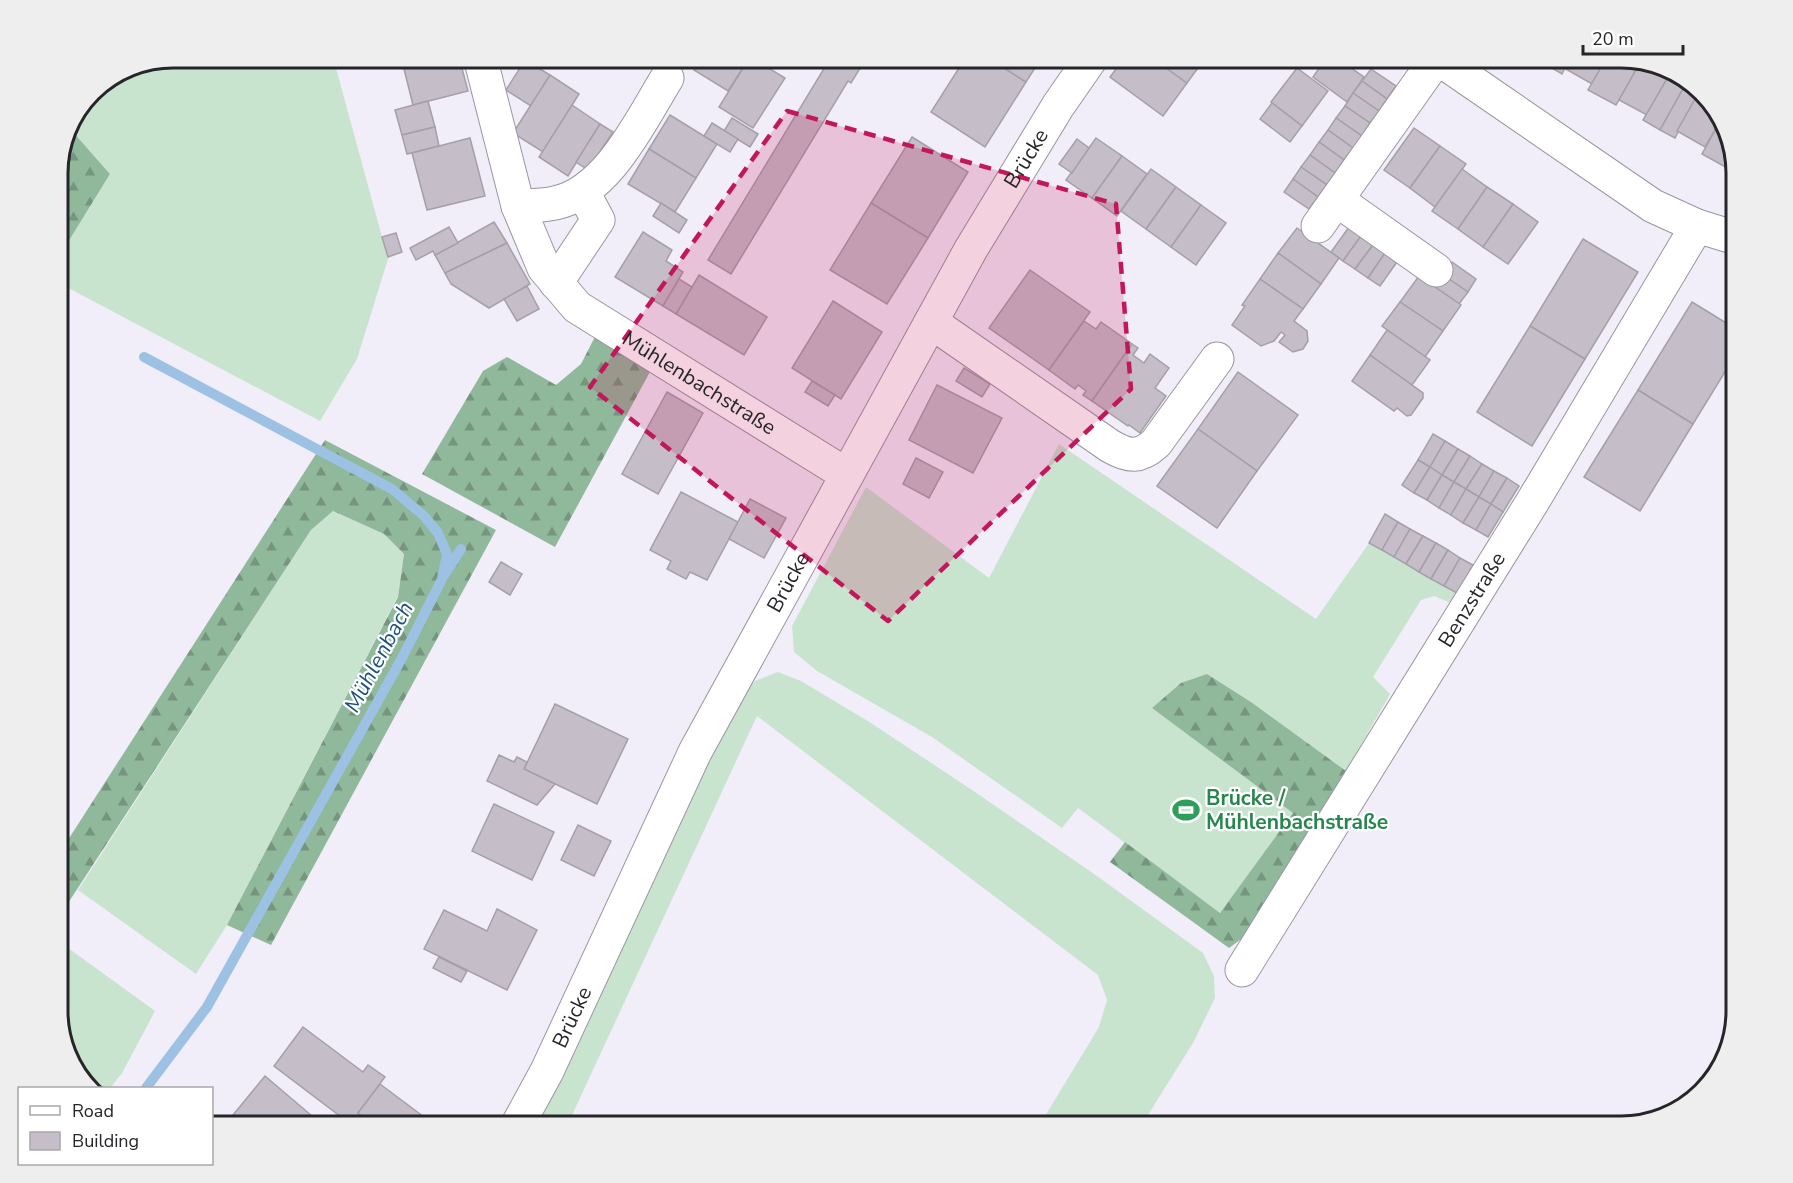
<svg xmlns="http://www.w3.org/2000/svg" width="1793" height="1183" font-family="'Nunito Sans',sans-serif">
  <style>
    .grass { fill: #c8e4cf }
    .forest { fill: url(#forest-firs) }
    .lines { fill: none; stroke-linecap: round; stroke-linejoin: round }
    .stream { stroke: #9dc1e3; stroke-width: 10 }
    .building { fill: #c5bec8; stroke: #a69fa8; stroke-width: 1.5 }
    .minor-casing { stroke: #9a96a1; stroke-width: 35 }
    .minor { stroke: #fff; stroke-width: 33 }
    .marked { fill: #c2185b; fill-opacity: 0.2; stroke: #c2185b; stroke-width: 4.5; stroke-dasharray: 12 8; stroke-linejoin: round }
    .labels { text-anchor: middle; dominant-baseline: central; stroke-width: 4.5; stroke-linejoin: round; paint-order: stroke }
    .street-label { font-size: 21px; fill: #262529; stroke: #fff }
    .leisure-label { font-size: 21px; font-weight: bold; fill: #27864d; stroke: #fff; text-anchor: start }
    .water-label { font-size: 22px; font-style: italic; fill: #1b527d; stroke: #fff }
    .rim { fill: none; stroke: #262529; stroke-width: 3 }
  </style>
  <defs>
    <pattern id="forest-firs" width="22" height="20" patternUnits="userSpaceOnUse" patternTransform="scale(1.5)"><rect width="22" height="20" fill="#90b89a"/><path d="M5 1l3.5 6h-7zM16 11l3.5 6h-7z" fill="#75957e"/></pattern>
  </defs>
  <rect width="100%" height="100%" fill="#f1edf9"/>
  <!-- grass -->
  <g class="grass">
    <path d="M172 57H333L388 259 357 359 320 421 57 282V260L110 174 72 131 91 91 128 66Z"/>
    <path d="M1059 444 1316 619 1369 543 1457 593 1451 603 1434 596 1421 600 1373 677 1390 694 1346 771 1251 702 1207 674 1152 708 1294 813 1220 913 1078 808 1062 828 932 737 817 671 794 652 792 626 866 487 989 578Z"/>
    <path d="M333 511 384 534 404 554 398 596 227 925 196 974 78 890 311 530Z"/>
    <path d="M778 672 801 681 871 723 975 792 1097 876 1203 953 1214 976 1215 998 1193 1043 1141 1126H1039L1099 1027 1107 1000 1098 975 757 716 567 1126H534L568 1065 704 762 733 707 755 681Z"/>
    <path d="M57 940 155 1011 122 1073 110 1088H91L72 1068 57 1018Z"/>
  </g>
  <!-- forest -->
  <g class="forest">
    <path d="M72 131 110 174 57 260V165Z"/>
    <path d="M601 325 651 370 555 547 422 474 483 371 507 357 556 385 581 364Z"/>
    <path d="M325 440 496 530 271 945 227 925 398 597 404 554 384 534 333 511 311 530 57 920V857Z"/>
    <path d="M1207 674 1251 702 1346 771 1263 916 1248 934 1229 948 1110 862 1125 842 1220 913 1293 813 1152 708 1181 683Z"/>
  </g>
  <g class="lines">
    <!-- stream -->
    <g class="stream">
      <path d="M144 357 392 489 424 516 438 533 447 554 442 579 402 658 207 1007 146 1088"/>
      <path d="M445 574 461 549"/>
    </g>
  </g>
  <!-- building -->
  <g class="building">
    <path d="M401 57H459L468 91 413 105Z"/>
    <path d="M702 57H750L728 91 694 70Z"/>
    <path d="M750 57 785 78 753 128 719 107Z"/>
    <path d="M831 57H867L851 83 848 81 731 274 708 260Z"/>
    <path d="M966 57H987L1026 82 985 147 931 112Z"/>
    <path d="M987 57H1042L1026 82Z"/>
    <path d="M1125 57H1151L1187 83 1163 116 1110 77Z"/>
    <path d="M1151 57H1206L1187 83Z"/>
    <path d="M1327 57H1335L1364 77 1347 102 1313 77Z"/>
    <path d="M1550 57H1570L1562 74 1545 64Z"/>
    <path d="M1570 57H1607L1592 84 1564 68Z"/>
    <path d="M1607 57H1621L1640 63 1616 105 1588 90Z"/>
    <path d="M525 60 550 75 531 106 506 90Z"/>
    <path d="M1640 63 1671 72 1647 115 1619 100Z"/>
    <path d="M1297 68 1328 91 1302 126 1271 102Z"/>
    <path d="M1371 69 1396 86 1387 99 1362 81Z"/>
    <path d="M550 75 579 94 543 152 513 133Z"/>
    <path d="M1668 77 1684 87 1660 130 1643 120Z"/>
    <path d="M1688 80 1699 92 1675 138 1660 130Z"/>
    <path d="M1362 81 1387 99 1379 111 1353 93Z"/>
    <path d="M1699 92 1721 115 1722 118 1705 147 1677 131Z"/>
    <path d="M1353 93 1379 111 1370 123 1345 106Z"/>
    <path d="M428 101 435 127 402 135 395 110Z"/>
    <path d="M1272 103 1302 126 1290 142 1260 119Z"/>
    <path d="M572 105 600 124 568 176 539 157Z"/>
    <path d="M1345 106 1370 123 1362 136 1336 118Z"/>
    <path d="M670 115 717 144 696 178 649 149Z"/>
    <path d="M732 118 758 134 750 147 724 131Z"/>
    <path d="M1336 118 1362 136 1353 148 1328 130Z"/>
    <path d="M1722 118 1733 162 1729 169 1702 154Z"/>
    <path d="M712 123 738 139 730 152 704 136Z"/>
    <path d="M600 124 613 132 588 170 576 162Z"/>
    <path d="M435 127 439 146 407 154 402 135Z"/>
    <path d="M1414 128 1440 146 1410 188 1384 170Z"/>
    <path d="M1328 130 1353 148 1344 160 1319 142Z"/>
    <path d="M912 137 968 172 928 238 871 203Z"/>
    <path d="M470 138 485 196 427 210 412 153Z"/>
    <path d="M1096 138 1122 156 1092 198 1066 180Z"/>
    <path d="M1077 139 1089 148 1072 173 1059 164Z"/>
    <path d="M1319 142 1344 160 1335 173 1310 155Z"/>
    <path d="M1440 146 1466 164 1435 207 1410 188Z"/>
    <path d="M649 149 696 178 675 212 628 184Z"/>
    <path d="M1310 155 1335 173 1327 185 1301 167Z"/>
    <path d="M1122 156 1147 174 1117 216 1092 198Z"/>
    <path d="M1301 167 1327 185 1318 197 1293 179Z"/>
    <path d="M1151 169 1176 187 1146 229 1121 211Z"/>
    <path d="M1462 169 1487 187 1458 229 1432 211Z"/>
    <path d="M1293 179 1318 197 1309 209 1284 192Z"/>
    <path d="M1176 187 1201 205 1171 247 1146 229Z"/>
    <path d="M1487 187 1513 204 1483 247 1458 229Z"/>
    <path d="M661 203 687 220 679 233 653 216Z"/>
    <path d="M871 203 928 238 887 304 830 270Z"/>
    <path d="M1513 204 1538 222 1508 264 1483 247Z"/>
    <path d="M1201 205 1226 223 1196 265 1171 247Z"/>
    <path d="M494 222 507 243 445 273 435 255Z"/>
    <path d="M449 227 458 243 435 255 433 251 416 260 410 248Z"/>
    <path d="M1349 227 1361 236 1343 261 1331 252Z"/>
    <path d="M1297 228 1339 258 1321 284 1278 253Z"/>
    <path d="M643 232 672 250 666 261 683 272 663 306 615 277Z"/>
    <path d="M396 233 402 252 388 257 382 237Z"/>
    <path d="M1361 236 1373 245 1355 269 1343 261Z"/>
    <path d="M1583 239 1638 272 1585 359 1530 326Z"/>
    <path d="M507 243 530 284 489 308 451 284 445 273Z"/>
    <path d="M1373 245 1385 253 1368 278 1355 269Z"/>
    <path d="M1278 253 1321 284 1303 309 1260 279Z"/>
    <path d="M1385 253 1397 262 1380 286 1368 278Z"/>
    <path d="M1452 262 1476 279 1468 292 1443 275Z"/>
    <path d="M1030 270 1090 312 1049 370 989 328Z"/>
    <path d="M699 275 767 317 744 355 676 314Z"/>
    <path d="M1443 275 1468 292 1459 304 1435 287Z"/>
    <path d="M1419 276 1461 305 1443 331 1400 302Z"/>
    <path d="M679 279 692 287 676 314 663 306Z"/>
    <path d="M1260 279 1303 309 1294 321 1307 331 1308 341 1303 349 1293 352 1279 342 1285 335 1281 332 1274 341 1261 346 1232 325 1245 306 1242 305Z"/>
    <path d="M527 286 539 309 517 321 504 299Z"/>
    <path d="M833 301 882 332 841 399 792 368Z"/>
    <path d="M1400 302 1443 331 1425 357 1382 326Z"/>
    <path d="M1692 302 1736 329V354L1693 424 1638 390Z"/>
    <path d="M1084 321 1096 329 1101 322 1132 344 1092 401 1083 395 1086 391 1078 385 1075 389 1049 370Z"/>
    <path d="M1530 326 1585 359 1532 446 1477 412Z"/>
    <path d="M1387 330 1430 360 1412 385 1370 355Z"/>
    <path d="M1132 344 1138 348 1133 355 1144 363 1150 354 1169 368 1155 388 1166 396 1140 433 1129 425 1128 426 1092 401Z"/>
    <path d="M1370 355 1423 393V398L1411 415 1407 416 1397 408 1394 411 1352 381Z"/>
    <path d="M964 368 990 384 982 397 956 381Z"/>
    <path d="M1238 372 1298 415 1257 471 1198 429Z"/>
    <path d="M812 381 835 395 828 406 805 392Z"/>
    <path d="M937 385 1002 418 973 473 909 440Z"/>
    <path d="M1638 390 1693 424 1640 511 1584 477Z"/>
    <path d="M667 392 703 413 658 494 622 474Z"/>
    <path d="M1198 429 1257 471 1217 528 1157 486Z"/>
    <path d="M1433 434 1445 441 1430 467 1418 460Z"/>
    <path d="M1445 441 1458 449 1442 475 1430 467Z"/>
    <path d="M1458 449 1470 456 1454 482 1442 475Z"/>
    <path d="M1470 456 1482 464 1466 489 1454 482Z"/>
    <path d="M916 458 943 472 929 498 903 484Z"/>
    <path d="M1418 460 1430 467 1414 493 1402 485Z"/>
    <path d="M1482 464 1494 471 1479 497 1466 489Z"/>
    <path d="M1430 467 1442 475 1427 500 1414 493Z"/>
    <path d="M1494 471 1507 478 1491 504 1479 497Z"/>
    <path d="M1442 475 1454 482 1439 508 1427 500Z"/>
    <path d="M1507 478 1519 486 1503 512 1491 504Z"/>
    <path d="M1454 482 1466 489 1451 515 1439 508Z"/>
    <path d="M1466 489 1479 497 1463 523 1451 515Z"/>
    <path d="M681 492 738 522 707 580 690 572 686 579 667 569 671 561 650 550Z"/>
    <path d="M1479 497 1491 504 1476 530 1463 523Z"/>
    <path d="M750 499 786 518 764 558 729 539Z"/>
    <path d="M1491 504 1503 512 1488 537 1476 530Z"/>
    <path d="M1385 514 1398 522 1382 550 1369 543Z"/>
    <path d="M1398 522 1410 529 1394 557 1382 550Z"/>
    <path d="M1410 529 1423 536 1406 564 1394 557Z"/>
    <path d="M1423 536 1436 543 1419 572 1406 564Z"/>
    <path d="M1436 543 1448 550 1431 579 1419 572Z"/>
    <path d="M1448 550 1460 558 1444 586 1431 579Z"/>
    <path d="M1460 558 1473 565 1457 593 1444 586Z"/>
    <path d="M501 562 522 574 510 595 489 582Z"/>
    <path d="M555 704 628 739 597 804 524 769Z"/>
    <path d="M499 755 514 762 517 757 527 762 524 769 555 784 537 805 487 781Z"/>
    <path d="M494 804 554 832 532 880 472 851Z"/>
    <path d="M578 825 611 841 594 876 561 860Z"/>
    <path d="M497 909 537 930 507 990 424 949 444 910 487 931Z"/>
    <path d="M439 957 467 971 461 982 433 968Z"/>
    <path d="M303 1027 363 1072 368 1065 385 1077 358 1113 361 1115 353 1126 274 1066Z"/>
    <path d="M265 1076 312 1116 304 1126H224Z"/>
    <path d="M380 1084 436 1126H375L358 1113Z"/>
  </g>
  <g class="lines">
    <defs>
      <g id="minor">
        <path id="s1" d="M480 57 518 206 544 268 577 307 847 475"/>
        <path d="M1436 57 1653 206 1697 226 1736 238"/>
        <path d="M1337 200 1436 270"/>
        <path d="M518 206C530 205 543 206 555 203 608 192 641 120 667 78"/>
        <path d="M1318 226 1437 58"/>
        <path d="M556 283 598 220 583 192"/>
        <path d="M931 322 1110 446C1129 457 1140 458 1156 443L1217 359"/>
        <path id="s2" d="M1242 970 1533 501 1697 226"/>
        <path id="s3" d="M517 1126 547 1071 695 752 971 249 1058 106 1092 57"/>
      </g>
    </defs>
    <!-- minor casing -->
    <use href="#minor" class="minor-casing"/>
    <!-- minor -->
    <use href="#minor" class="minor"/>
  </g>
  <!-- marked area -->
  <path class="marked" d="M787 111 1116 204 1131 389 888 621 590 387Z"/>
  <!-- icons -->
  <defs>
    <symbol id="stadium-bare" viewBox="-9 -9 18 18"><path d="M0-5a6.5 5 0 1 0 0 10a6.5 5 0 1 0 0-10ZM-3.5-1.8h7v3.6h-7Z" fill="#2e9e5b" stroke="#fff" stroke-width="2.5" paint-order="stroke"/></symbol>
  </defs>
  <g fill-rule="evenodd">
    <use href="#stadium-bare" x="1167" y="791" width="38" height="38"/>
  </g>
  <g class="labels">
    <!-- street labels -->
    <g class="street-label">
      <text stroke="none"><textPath href="#s3" startOffset="1094">Brücke</textPath></text>
      <text stroke="none"><textPath href="#s1" startOffset="416">Mühlenbachstraße</textPath></text>
      <text stroke="none"><textPath href="#s3" startOffset="608">Brücke</textPath></text>
      <text stroke="none"><textPath href="#s2" startOffset="436">Benzstraße</textPath></text>
      <text stroke="none"><textPath href="#s3" startOffset="122">Brücke</textPath></text>
    </g>
    <!-- leisure labels -->
    <g class="leisure-label">
      <text x="1206" y="798">Brücke /<tspan x="1206" dy="24">Mühlenbachstraße</tspan></text>
    </g>
    <!-- water labels -->
    <g class="water-label">
      <text transform="translate(379 657) rotate(-62)">Mühlenbach</text>
    </g>
  </g>
  <!-- crop -->
  <path d="M0 0H1793V1183H0ZM173 68H1621A105 105 0 0 1 1726 173V1011A105 105 0 0 1 1621 1116H173A105 105 0 0 1 68 1011V173A105 105 0 0 1 173 68Z" fill="#eee" fill-rule="evenodd"/>
  <path class="rim" d="M173 68H1621A105 105 0 0 1 1726 173V1011A105 105 0 0 1 1621 1116H173A105 105 0 0 1 68 1011V173A105 105 0 0 1 173 68Z"/>
  <!-- legend -->
  <rect x="18" y="1087" width="195" height="78" fill="#ffffff" stroke="#a8a8a9" stroke-width="1.5"/>
  <rect x="30" y="1106" width="30" height="9" fill="#ffffff" stroke="#a8a8a9" stroke-width="1.5"/>
  <text x="72" y="1117" font-size="18" fill="#262529">Road</text>
  <rect x="30" y="1132" width="30" height="18" fill="#c5bec8" stroke="#a8a8a9" stroke-width="1.5"/>
  <text x="72" y="1147" font-size="18" fill="#262529">Building</text>
  <!-- scale -->
  <path d="M1583 45v9h100v-9" fill="none" stroke="#262529" stroke-width="3"/>
  <text x="1592" y="45" font-size="18" fill="#262529" stroke="#ffffff" stroke-width="4.5" paint-order="stroke">20 m</text>
</svg>
